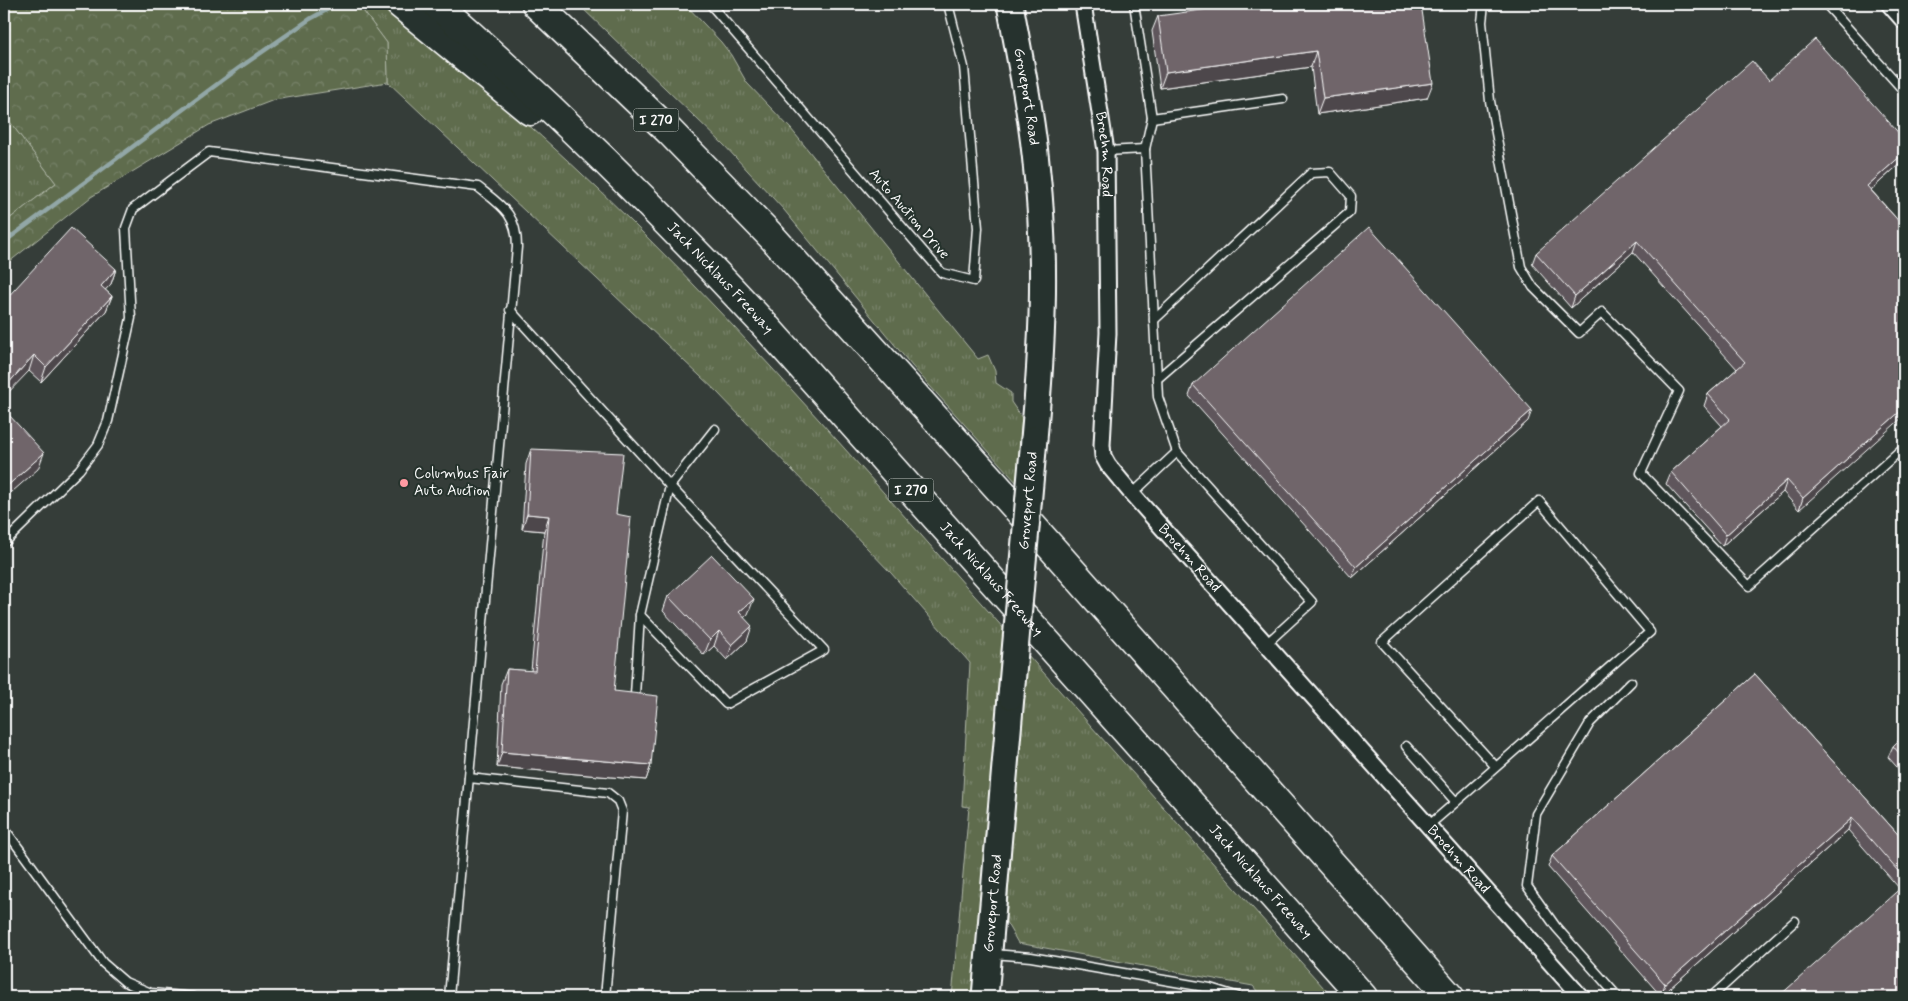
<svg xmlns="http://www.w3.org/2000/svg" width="1908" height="1001" font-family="Mynerve,sans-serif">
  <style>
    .grass { fill: url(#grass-tufts); stroke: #afb6a6 }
    .forest { fill: url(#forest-crowns); stroke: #afb6a6 }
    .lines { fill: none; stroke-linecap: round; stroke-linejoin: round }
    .stream { stroke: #92a7a7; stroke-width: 4.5 }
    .lane-casing { stroke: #fff; stroke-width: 11 }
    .street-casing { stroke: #fff; stroke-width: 19 }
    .primary-casing { stroke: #fff; stroke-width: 29 }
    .highway-casing { stroke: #fff; stroke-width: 31 }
    .lane { stroke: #26332d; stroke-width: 8 }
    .street { stroke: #26332d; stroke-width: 15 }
    .primary { stroke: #26332d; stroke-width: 25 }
    .highway { stroke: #26332d; stroke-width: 28 }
    .primary-bridge-casing { stroke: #fff; stroke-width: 29; stroke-linecap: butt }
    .primary-bridge { stroke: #26332d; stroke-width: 25 }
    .wall { fill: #5f575c; stroke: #fff }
    .shaded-wall { fill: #4e474b; stroke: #fff }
    .building { fill: #6f656b; stroke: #fff }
    .poi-dot { fill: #ff9aa2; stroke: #26332d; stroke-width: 2 }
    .labels { text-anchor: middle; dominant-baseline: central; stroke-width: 4; stroke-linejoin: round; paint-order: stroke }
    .shield { fill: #26332d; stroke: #bec2c0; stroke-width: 1 }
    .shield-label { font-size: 14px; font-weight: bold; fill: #fff }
    .street-label { font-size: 15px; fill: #fff; stroke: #26332d }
    .poi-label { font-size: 15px; fill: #fff; stroke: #26332d; text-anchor: start }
  </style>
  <defs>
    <pattern id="grass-tufts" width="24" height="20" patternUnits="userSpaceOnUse" patternTransform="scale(1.25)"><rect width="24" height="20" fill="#5f6c4e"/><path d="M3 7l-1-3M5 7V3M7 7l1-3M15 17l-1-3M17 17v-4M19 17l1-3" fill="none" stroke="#778269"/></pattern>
    <pattern id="forest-crowns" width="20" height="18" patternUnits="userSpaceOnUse" patternTransform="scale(1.25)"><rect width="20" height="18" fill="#5f6c4e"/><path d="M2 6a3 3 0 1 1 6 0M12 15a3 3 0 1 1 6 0" fill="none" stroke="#778269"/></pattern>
  </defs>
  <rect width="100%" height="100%" fill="#353d39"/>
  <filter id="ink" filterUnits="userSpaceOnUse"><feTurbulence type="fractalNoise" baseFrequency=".02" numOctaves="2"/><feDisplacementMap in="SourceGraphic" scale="10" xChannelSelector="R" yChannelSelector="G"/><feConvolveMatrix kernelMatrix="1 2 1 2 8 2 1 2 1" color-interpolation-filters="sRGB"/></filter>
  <g filter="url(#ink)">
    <!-- grass -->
    <g class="grass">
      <path d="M358 4H385C470 72 553 144 631 221 762 350 882 492 1005 630L973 997H952L969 807 962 806 970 663 891 573 717 392 388 82 387 43Z"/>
      <path d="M578 4H685L721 42 731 55 747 83 791 129 978 359 988 355 995 371 996 383 1011 393V402L1022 418 1017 483 912 366 784 210 724 145Z"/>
      <path d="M4 114 56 183 4 223Z"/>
      <path d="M1027 654 1332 997H1262L1253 986 1018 943 1006 922 1021 715Z"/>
    </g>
    <!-- forest -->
    <path class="forest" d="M4 4H358L387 43 388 82 274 100 209 125 91 197 4 266V223L56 183 4 114Z"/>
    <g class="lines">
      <!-- stream -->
      <path class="stream" d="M4 242 239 68 310 19 337 4"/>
      <defs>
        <g id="lane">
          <path d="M710 4 942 273 974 281 978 228 964 67 948 4"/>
          <path d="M1134 4 1152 118 1145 149 1158 397 1177 452 1312 602 1266 644"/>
          <path d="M1484 4 1482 22 1490 101 1521 267 1533 287 1579 333 1602 312 1679 391 1641 473 1749 586 1904 447"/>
          <path d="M1826 4 1904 91"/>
          <path d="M1083 6 1106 4"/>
          <path d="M1152 118 1283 99"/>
          <path d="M1106 151 1145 149"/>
          <path d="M510 310 670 486 824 650 726 704 640 615"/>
          <path d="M1154 320 1311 173 1330 172 1351 196 1350 212 1157 379"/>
          <path d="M1132 494 1177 452"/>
          <path d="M4 543 79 470 98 445 108 421 131 318 126 228 133 209 209 152 478 187C502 206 517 214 517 247L449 997"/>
          <path d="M635 695 640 615 670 486 715 429"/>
          <path d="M1406 746 1456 802"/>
          <path d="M469 778 608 793 618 801 622 811 605 997"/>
          <path d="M1428 826C1503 762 1576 696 1650 632L1539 501 1382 642 1496 767"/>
          <path d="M4 828 103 963 125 982 151 993 193 997"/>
          <path d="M993 954 1031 957 1210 988 1239 997"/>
          <path d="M1618 997 1556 927 1527 886 1536 814 1590 723 1631 682"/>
          <path d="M1711 997 1795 921"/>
        </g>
        <g id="street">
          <path id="s1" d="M1083 4 1106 151 1108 333 1102 445 1103 456 1108 465 1132 494 1581 997"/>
          <path d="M1889 4 1904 21"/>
        </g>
        <g id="primary">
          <path id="s2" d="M1010 4C1020 60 1032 116 1037 173 1047 262 1042 350 1034 439"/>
          <path id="s3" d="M985 997 1011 696"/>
        </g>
        <g id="highway">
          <path d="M400 4 530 111"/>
          <path id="s4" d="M436 4C550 104 657 209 760 320L1363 997"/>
          <path d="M536 4 670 132 773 238 1027 520 1450 997"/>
        </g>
      </defs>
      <!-- lane casing -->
      <use href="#lane" class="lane-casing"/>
      <!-- street casing -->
      <use href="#street" class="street-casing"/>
      <!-- primary casing -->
      <use href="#primary" class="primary-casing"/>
      <!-- highway casing -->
      <use href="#highway" class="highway-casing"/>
      <!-- lane -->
      <use href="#lane" class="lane"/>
      <!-- street -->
      <use href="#street" class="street"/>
      <!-- primary -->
      <use href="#primary" class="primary"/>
      <!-- highway -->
      <use href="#highway" class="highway"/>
      <defs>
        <g id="primary-bridge">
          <path id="s5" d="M1011 696 1034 439"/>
        </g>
      </defs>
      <!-- primary-bridge casing -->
      <use href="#primary-bridge" class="primary-bridge-casing"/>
      <!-- primary-bridge -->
      <use href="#primary-bridge" class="primary-bridge"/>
    </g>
    <!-- wall -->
    <g class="wall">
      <path d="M1309 7 1427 98 1317 114 1311 67 1160 88 1152 31 1158 16Z"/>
      <path d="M1769 80 1904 139V160L1871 190 1904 227 1799 510 1783 492 1722 546 1666 484 1671 472 1722 426 1704 406 1708 394 1737 369 1633 252 1571 308 1532 264 1536 253Z"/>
      <path d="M116 269 111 284 105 290 112 296 106 311 41 382 29 371 4 301Z"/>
      <path d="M1193 385 1528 421 1352 578 1189 396Z"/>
      <path d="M531 449 616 514 614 691 651 765 646 780 497 767 501 684 507 669 531 671 544 531 522 529 526 464Z"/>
      <path d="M668 596 748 614 744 617 747 641 727 660 714 646 704 655 663 611Z"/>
      <path d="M1755 674 1904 841V997L1900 889 1848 830 1661 996 1548 867 1552 856Z"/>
      <path d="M1904 735V775L1888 757 1893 746Z"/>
    </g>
    <!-- shaded-wall -->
    <g class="shaded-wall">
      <path d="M1316 51 1311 67 1160 88 1166 72Z"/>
      <path d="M1433 83 1427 98 1317 114 1323 98Z"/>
      <path d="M1904 153V160L1863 197 1867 186Z"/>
      <path d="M1637 241 1633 252 1571 308 1575 296Z"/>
      <path d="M116 269 111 284 95 301 101 286Z"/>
      <path d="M112 296 106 311 41 382 46 367Z"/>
      <path d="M34 355 29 371 4 397V388Z"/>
      <path d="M1904 408V416L1799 510 1803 498Z"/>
      <path d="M1532 410 1528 421 1352 578 1356 567Z"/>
      <path d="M44 453 38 469 4 499V489Z"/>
      <path d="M1787 480 1783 492 1722 546 1726 535Z"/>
      <path d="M527 514 549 516 544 531 522 529Z"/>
      <path d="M754 599 748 614 734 627 739 612Z"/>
      <path d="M752 626 747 641 727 660 732 645Z"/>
      <path d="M719 631 714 646 704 655 710 640Z"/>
      <path d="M502 752 651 765 646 780 497 767Z"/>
      <path d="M1852 818 1848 830 1661 996 1665 984Z"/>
    </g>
    <!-- building -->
    <g class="building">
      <path d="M1245 4H1308L1309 7 1335 4H1421L1433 83 1323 98 1316 51 1166 72 1158 16Z"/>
      <path d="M1815 39 1904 139V153L1867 186 1904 227V408L1803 498 1787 480 1726 535 1671 472 1730 419 1708 394 1745 362 1637 241 1575 296 1536 253 1752 61 1769 80Z"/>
      <path d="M1369 227 1532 410 1356 567 1193 385Z"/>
      <path d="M71 228 116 269 101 286 112 296 46 367 34 355 4 388V301Z"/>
      <path d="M9 415 44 453 4 489V420Z"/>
      <path d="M531 449 623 453 616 514 631 517 614 691 658 696 651 765 502 752 507 669 535 671 549 516 527 514Z"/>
      <path d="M712 555 754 599 739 612 752 626 732 645 719 631 710 640 668 596Z"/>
      <path d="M1755 674 1904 841V878L1852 818 1665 984 1552 856Z"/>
      <path d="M1904 735V759L1893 746Z"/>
      <path d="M1904 885V997H1778Z"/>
    </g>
  </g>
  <!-- markers -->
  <circle class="poi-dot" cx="404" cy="483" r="5"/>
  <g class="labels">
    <!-- shield labels -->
    <g class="shield">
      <rect x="633.5" y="108.5" width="45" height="23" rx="4"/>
      <rect x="888.5" y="478.5" width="45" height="23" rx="4"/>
    </g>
    <g class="shield-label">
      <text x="656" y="120">I 270</text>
      <text x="911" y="490">I 270</text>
    </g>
    <!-- street labels -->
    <g class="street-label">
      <text stroke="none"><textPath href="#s2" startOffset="94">Groveport Road</textPath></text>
      <text stroke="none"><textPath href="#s1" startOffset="152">Broehm Road</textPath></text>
      <text transform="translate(909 214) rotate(49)">Auto Auction Drive</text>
      <text stroke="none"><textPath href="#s4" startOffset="395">Jack Nicklaus Freeway</textPath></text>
      <text stroke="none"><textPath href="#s5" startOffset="196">Groveport Road</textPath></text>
      <text stroke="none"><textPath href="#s1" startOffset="588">Broehm Road</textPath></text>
      <text stroke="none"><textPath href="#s4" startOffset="800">Jack Nicklaus Freeway</textPath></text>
      <text stroke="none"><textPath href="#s1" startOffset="992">Broehm Road</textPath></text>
      <text stroke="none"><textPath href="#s4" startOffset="1205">Jack Nicklaus Freeway</textPath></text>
      <text stroke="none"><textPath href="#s3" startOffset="94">Groveport Road</textPath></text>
    </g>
    <!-- poi labels -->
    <g class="poi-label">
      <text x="414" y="474">Columbus Fair<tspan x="414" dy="17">Auto Auction</tspan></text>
    </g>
  </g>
  <!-- margin -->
  <rect width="1908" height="1001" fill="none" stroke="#26332d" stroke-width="20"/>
  <rect x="10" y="10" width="1888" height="981" fill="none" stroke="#fff" stroke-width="2" filter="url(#ink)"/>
</svg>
